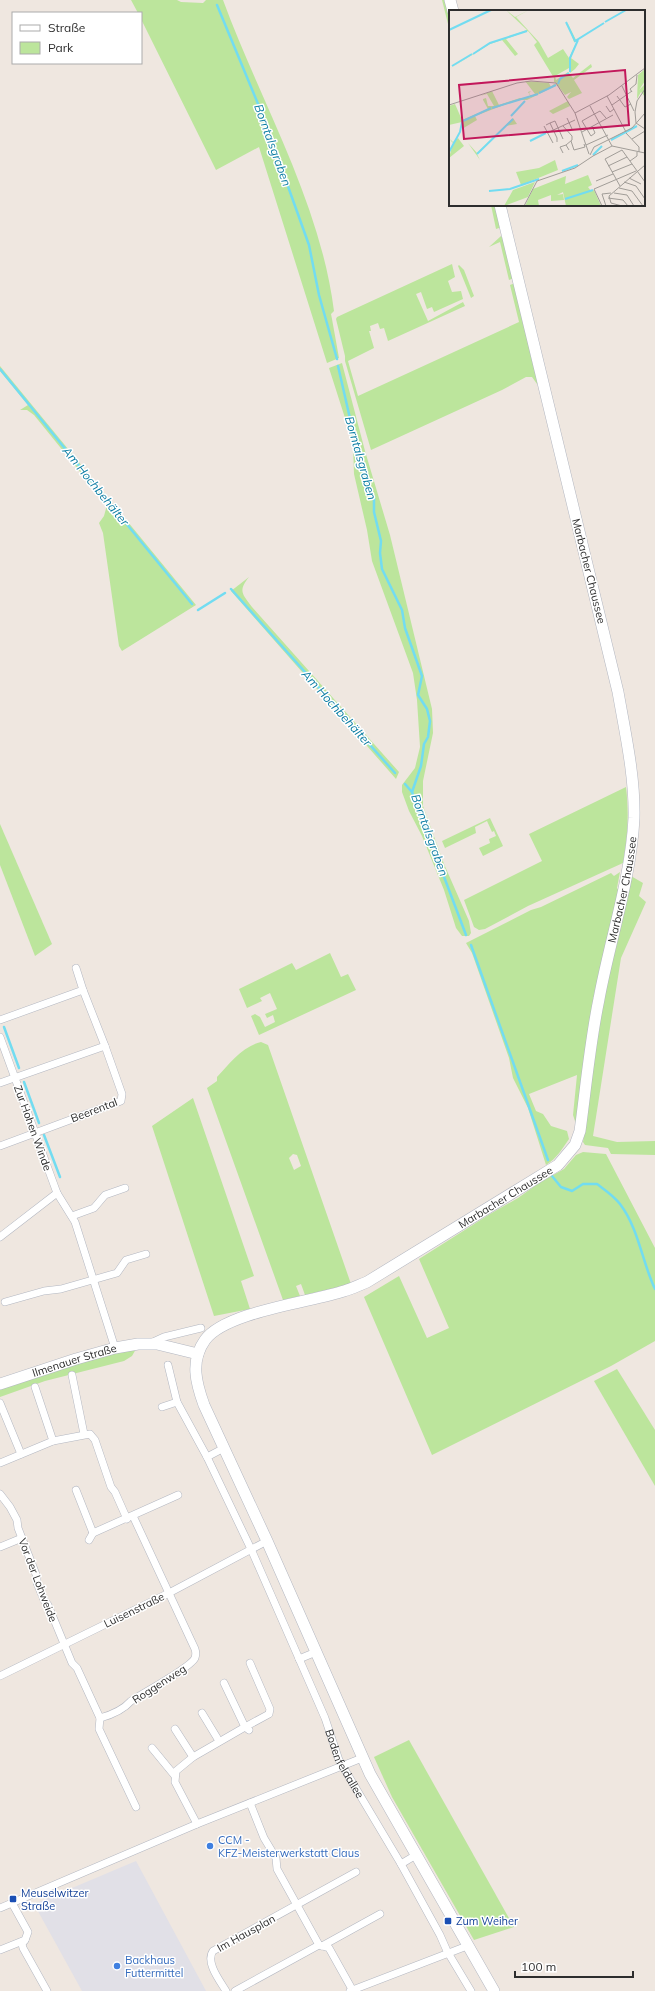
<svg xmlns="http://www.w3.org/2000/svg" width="655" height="1991" font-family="Mulish,sans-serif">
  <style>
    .industrial { fill: #e1e0e7 }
    .green { fill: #bce59c; fill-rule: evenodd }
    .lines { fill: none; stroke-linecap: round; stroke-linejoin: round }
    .stream { stroke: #72dcf1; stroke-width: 2.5 }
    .street-casing { stroke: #b3b7c1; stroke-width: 8 }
    .secondary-casing { stroke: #b3b7c1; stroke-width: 12 }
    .street { stroke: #fff; stroke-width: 7 }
    .secondary { stroke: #fff; stroke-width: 11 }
    .shop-dot { fill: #3f7fe0; stroke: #fff; stroke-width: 1.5 }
    .transit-dot { fill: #1a4fb4; stroke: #fff; stroke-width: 1.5 }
    .labels { text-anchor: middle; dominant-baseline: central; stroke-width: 3; stroke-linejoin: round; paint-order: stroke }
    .street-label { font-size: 11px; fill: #2d2d2d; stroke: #fff }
    .shop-label { font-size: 11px; fill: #366cbe; stroke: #fff; text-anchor: start }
    .transit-label { font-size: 11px; fill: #164399; stroke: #fff; text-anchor: start }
    .water-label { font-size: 12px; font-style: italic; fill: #0b7da3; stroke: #fff }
    .inset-river { fill: none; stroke: #72dcf1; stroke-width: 2 }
    .inset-road { fill: none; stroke: #a19d98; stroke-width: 1 }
    .view { fill: #c2185b; fill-opacity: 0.15; stroke: #c2185b; stroke-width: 2 }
    .inset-edge { fill: none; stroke: #2d2d2d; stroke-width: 2 }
  </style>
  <rect width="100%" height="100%" fill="#efe7e0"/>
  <!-- industrial -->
  <path class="industrial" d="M136 1861 206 1991H82L34 1904Z"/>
  <!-- green -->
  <g class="green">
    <path d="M131 0H177L181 2 203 3 206 0H223C261 103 320 201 334 311L331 314 332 319 339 358 327 363 259 147 216 170 141 19V13H138Z"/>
    <path d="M442 0H447L450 14V32Z"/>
    <path d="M491 205H496L502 227 496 229Z"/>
    <path d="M501 236 505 242 514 278 509 280 500 242 489 247Z"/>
    <path d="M452 264 455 277 448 281 452 292 461 291 463 299 434 312 432 307 427 309 421 292 416 294 428 321 463 302 465 306 388 341 384 328 380 329 378 323 370 326 371 331H369L374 348 348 361 358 396 519 322 510 285 515 283 539 384H537L532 377H526L502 390 371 450 345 361V356L336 319 337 317Z"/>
    <path d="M459 265 464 270 474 296 471 298 458 266Z"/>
    <path d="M342 363 365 451 390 535 432 709 433 733 423 781V806L444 864 469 921 471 933 469 936H462L456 928 444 890 422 836 409 811 402 792V785L415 768 420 747 417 700 413 673 372 561 367 530 354 474 353 443 329 368Z"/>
    <path d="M0 366 196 605 122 651 119 646 103 533 99 523 104 516 107 505 34 415 27 410H20L28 405 0 371Z"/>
    <path d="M249 577C238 591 242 594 252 607L399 772 396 779 231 591Z"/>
    <path d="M626 787C629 813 628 837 623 863L528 906 485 929 479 930 474 927 464 900 542 861 529 834Z"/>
    <path d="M490 818 503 846 483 856 479 848 490 843 489 839 496 836 494 831 492 832 487 821 475 827 476 833 445 848 442 841Z"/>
    <path d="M0 824 52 944 35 956 0 865Z"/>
    <path d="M620 872 617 888 619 891 576 1124 573 1115 577 1075 529 1094 536 1111 543 1114 551 1126 567 1131 569 1139C562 1149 557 1158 546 1165L528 1108 513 1078 509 1058 472 953 466 943 531 910 541 907 611 873 614 876Z"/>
    <path d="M631 876 643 883 639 896 646 902 621 958 593 1136 617 1142 655 1141V1155L611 1154 608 1148 585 1145 583 1142 603 999 610 972Z"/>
    <path d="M330 953 341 977 348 974 356 990 259 1035 251 1016 255 1014 260 1017 265 1027 275 1022 273 1015 267 1018 265 1014 277 1009 270 993 260 998 262 1001 247 1008 239 989 292 963 296 970Z"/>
    <path d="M261 1042 268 1045 351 1284 305 1295 301 1284 296 1286 300 1296 283 1300 207 1088 217 1081V1077C229 1064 243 1046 261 1042ZM293 1154 297 1155 301 1166 294 1170 289 1158Z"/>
    <path d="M193 1098 254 1276 241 1281 250 1309 214 1316 152 1126Z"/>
    <path d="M583 1152 606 1154 655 1248V1341L611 1366 432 1455 364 1297 399 1276 427 1338 449 1328 419 1259 490 1214 518 1198 539 1183 564 1169 576 1155Z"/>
    <path d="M136 1349 132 1356 124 1361 45 1381 0 1397V1388L99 1357Z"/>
    <path d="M617 1369 655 1430V1486L594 1381Z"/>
    <path d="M409 1740 514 1927 474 1940 392 1797 374 1757Z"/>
  </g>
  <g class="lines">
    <!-- stream -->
    <g class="stream">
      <path d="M217 5 261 111 309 245 319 295 337 359"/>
      <path d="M338 366 360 462 374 498V512L381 541 380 553 382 569 402 610 405 628 422 676 418 695 427 709 430 721 428 737 424 744 421 766 412 792 466 935"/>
      <path d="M0 369 192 604"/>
      <path d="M231 589 395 773"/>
      <path d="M198 610 225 593"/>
      <path d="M405 784 412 792"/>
      <path d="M471 945 548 1160"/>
      <path d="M4 1027 19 1068"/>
      <path d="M24 1082 39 1123"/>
      <path d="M44 1135 60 1177"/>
      <path d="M552 1176 561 1187 572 1191 583 1184H597C605 1190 614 1196 620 1204 639 1229 642 1262 655 1289"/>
    </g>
    <defs>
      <g id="street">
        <path d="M0 1020 83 990 76 968"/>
        <path d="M0 1037 57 1193 75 1222 115 1348"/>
        <path d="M0 1083 105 1046 83 990"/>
        <path d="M0 1146 121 1101 122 1094 105 1046"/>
        <path d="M72 1216 94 1208 105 1195 125 1188"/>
        <path d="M0 1237 57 1193"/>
        <path d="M5 1302 44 1291 61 1289 117 1273 126 1260 146 1254"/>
        <path d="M151 1343 164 1337 201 1328"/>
        <path id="s1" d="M168 1365 177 1402 207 1457 251 1549 325 1718 339 1760 401 1864 440 1935 447 1951 471 1991"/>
        <path d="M72 1375 84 1434"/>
        <path d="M35 1387 53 1441"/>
        <path d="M0 1403 21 1454"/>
        <path d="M162 1407 177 1402"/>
        <path d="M207 1457 224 1448"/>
        <path d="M0 1463 53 1441 90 1434 95 1440 111 1487 115 1492 127 1519"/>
        <path d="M76 1490 93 1533"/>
        <path d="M0 1494 10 1507 17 1520 18 1528 37 1577V1583L44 1600 48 1605 72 1663 77 1668 100 1718 99 1729 136 1807"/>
        <path d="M89 1540 93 1533 178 1495"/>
        <path d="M0 1547 22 1538"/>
        <path d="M299 1659 316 1652"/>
        <path d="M0 1676 169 1593 267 1541"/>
        <path d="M224 1683 245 1727 269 1714 270 1709 250 1663"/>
        <path d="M202 1713 219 1741"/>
        <path d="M100 1718C111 1715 124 1709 131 1701 143 1693 190 1668 195 1658 196 1655 196 1652 195 1649L133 1516"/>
        <path d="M175 1729 193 1757"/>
        <path d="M152 1748 175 1776"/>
        <path d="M250 1803 264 1838 276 1858 277 1869 319 1945 329 1948 353 1991"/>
        <path d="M197 1824 175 1782 176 1771 193 1757 245 1727 249 1730"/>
        <path d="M401 1864 416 1855"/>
        <path d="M0 1908 197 1824 362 1758"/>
        <path d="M25 1940 22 1944 23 1948 47 1991"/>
        <path d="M322 1946 380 1914"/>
        <path d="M0 1950 25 1940 28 1932 12 1903"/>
        <path d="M226 1991C220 1981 205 1962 213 1951L356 1872"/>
        <path d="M235 1991 319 1945"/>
        <path d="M350 1991 467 1946"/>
      </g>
      <g id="secondary">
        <path d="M450 0 453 11"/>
        <path id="s2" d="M0 1384 76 1359 115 1348 138 1344H157L198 1354"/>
        <path id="s3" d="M494 1991 370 1774 267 1541 204 1405C196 1383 190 1361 205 1340 225 1312 310 1302 344 1291 352 1289 359 1285 367 1282L558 1165 575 1145 580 1131C586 1087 590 1042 599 999 610 939 631 879 634 818 635 776 625 732 618 692L500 205"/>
      </g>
    </defs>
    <!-- street casing -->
    <use href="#street" class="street-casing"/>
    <!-- secondary casing -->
    <use href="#secondary" class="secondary-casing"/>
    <!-- street -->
    <use href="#street" class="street"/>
    <!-- secondary -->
    <use href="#secondary" class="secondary"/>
  </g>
  <!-- markers -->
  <g class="shop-dot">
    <circle cx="210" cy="1846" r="4"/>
    <circle cx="117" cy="1966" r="4"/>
  </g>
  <g class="transit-dot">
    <rect x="9" y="1895" width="8" height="8" rx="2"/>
    <rect x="444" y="1917" width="8" height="8" rx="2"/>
  </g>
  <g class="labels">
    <!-- street labels -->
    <g class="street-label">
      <text transform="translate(589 571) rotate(76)">Marbacher Chaussee</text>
      <text stroke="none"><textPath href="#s3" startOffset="1407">Marbacher Chaussee</textPath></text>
      <text transform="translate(94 1110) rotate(-21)">Beerental</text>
      <text transform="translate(33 1128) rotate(70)">Zur Hohen Winde</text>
      <text stroke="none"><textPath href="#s3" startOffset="1059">Marbacher Chaussee</textPath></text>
      <text stroke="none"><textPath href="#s2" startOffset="78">Ilmenauer Straße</textPath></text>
      <text transform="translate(38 1580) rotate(69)">Vor der Lohweide</text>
      <text transform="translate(134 1610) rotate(-26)">Luisenstraße</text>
      <text transform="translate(159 1684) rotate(-33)">Roggenweg</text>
      <text stroke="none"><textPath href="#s1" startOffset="437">Bodenfeldallee</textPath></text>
      <text transform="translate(246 1933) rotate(-29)">Im Hausplan</text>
    </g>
    <!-- shop labels -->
    <g class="shop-label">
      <text x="218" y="1840">CCM -<tspan x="218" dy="13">KFZ-Meisterwerkstatt Claus</tspan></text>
      <text x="125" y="1960">Backhaus<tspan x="125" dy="13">Futtermittel</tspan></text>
    </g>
    <!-- transit labels -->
    <g class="transit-label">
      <text x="21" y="1893">Meuselwitzer<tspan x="21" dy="13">Straße</tspan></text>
      <text x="456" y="1921">Zum Weiher</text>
    </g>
    <!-- water labels -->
    <g class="water-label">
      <text transform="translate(273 145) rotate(70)">Borntalsgraben</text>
      <text transform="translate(361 458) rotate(74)">Borntalsgraben</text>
      <text transform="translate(96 486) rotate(51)">Am Hochbehälter</text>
      <text transform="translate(337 708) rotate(48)">Am Hochbehälter</text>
      <text transform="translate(430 835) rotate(70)">Borntalsgraben</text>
    </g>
  </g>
  <!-- overview -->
  <g transform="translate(449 10)">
    <rect width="196" height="196" fill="#efe7e0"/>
    <path d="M57 0 66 7 80 0 67 7 90 32 99 48 114 39 120 48 128 31 125 32 118 12 127 30 155 13 129 29 122 48 130 54 126 59 121 63 120 58 106 66 107 70 119 62 124 68 142 54 143 57 125 70 133 83 120 89 118 87 122 82 116 85 106 72 83 70 105 72V68L85 35 88 32 79 21 57 29 69 44 66 46 53 30 41 34 0 59 41 33 78 20ZM196 59V71L190 80 196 74V87L192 82 188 89 189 65ZM76 71 100 73 102 77 105 74 108 75 78 90H68L26 106 28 110 13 119V112L0 115V96L6 94 13 110 39 99 34 90V89L36 87 34 89 37 88 39 96H45L38 84 31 86 43 81 50 95 71 88H79L82 87 79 82 82 81 80 83 82 86 86 84ZM119 91 121 96 104 104 100 101ZM64 108 68 114 56 116 28 144 31 150 19 133 28 143ZM9 128 15 136 0 148 4 133 2 131 1 129 4 132ZM106 150 109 160 72 175 67 162 90 158ZM139 165 143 175 139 177 142 181 134 184 145 180 152 196H117L114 182 108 185 114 184 115 190 102 191V185L89 190 90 196H76L84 179 117 166 116 174ZM86 172 79 187 55 196 64 180Z" fill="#bce59c"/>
    <path class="inset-river" d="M117 12 126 31 155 13M156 12 177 0M0 20 42 0M24 44 41 33 78 21M3 56 23 44M121 62V48L129 30M109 74 111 69 120 63M90 83 107 75M43 98 89 84M62 106 76 91M14 111 42 98M162 130 188 116M81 131 97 123M0 142 11 122 13 112M28 144 64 109M144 145 153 136M113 161 129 155M40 181 61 179 90 169M116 189 144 180"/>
    <path class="inset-road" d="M173 76 185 101M196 79 188 91 186 102 187 113 196 119M183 82 181 79 187 74 188 65M158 86 177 122M168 86 176 97 182 94M0 95 68 73 82 71 107 73 126 103M163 95 183 81M141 96 163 136M157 96 161 102 165 99M126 103 160 85 196 58M126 103 140 144M140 107 133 111 142 126 146 123 143 116M140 107 151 101 157 108M118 108 123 119M101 113 106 111 114 129M97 115 101 113 108 128V132M95 116 104 133M114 116 123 126M133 122 164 105M98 123 126 110M177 123 190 137V142M183 129 196 121M122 131 125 140 136 137 135 134M137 135 159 125M163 136 196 143M120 140 117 135 123 130V126M173 140 196 172M114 143 111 137 117 135M141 145 145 137 183 118 196 103M144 146 163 136M181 151 188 146V142M159 156 178 147M163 162 183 154M180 168 192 174M147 171 164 164M175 172 187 176 196 189M171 176 156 149 173 140M170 178 183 181 194 196M165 183 178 185 185 196M159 188 174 190 179 196M75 196 88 171 126 158 144 146M153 196 145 179 187 161M157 196 153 184 162 183M173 196 162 193 160 186 196 155"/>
    <path class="view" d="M176 60 180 115 15 129 10 75Z"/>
    <rect width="196" height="196" class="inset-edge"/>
  </g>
  <!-- legend -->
  <rect x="12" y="12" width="130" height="52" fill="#ffffff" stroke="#ababab"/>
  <rect x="20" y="25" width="20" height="6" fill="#ffffff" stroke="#ababab"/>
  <text x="48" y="32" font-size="12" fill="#2d2d2d">Straße</text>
  <rect x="20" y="42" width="20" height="12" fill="#bce59c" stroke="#ababab"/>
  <text x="48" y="52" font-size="12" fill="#2d2d2d">Park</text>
  <!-- scale -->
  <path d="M515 1971v6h118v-6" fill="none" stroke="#2d2d2d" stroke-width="2"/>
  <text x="521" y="1971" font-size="12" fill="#2d2d2d" stroke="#ffffff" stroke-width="3" paint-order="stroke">100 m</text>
</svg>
